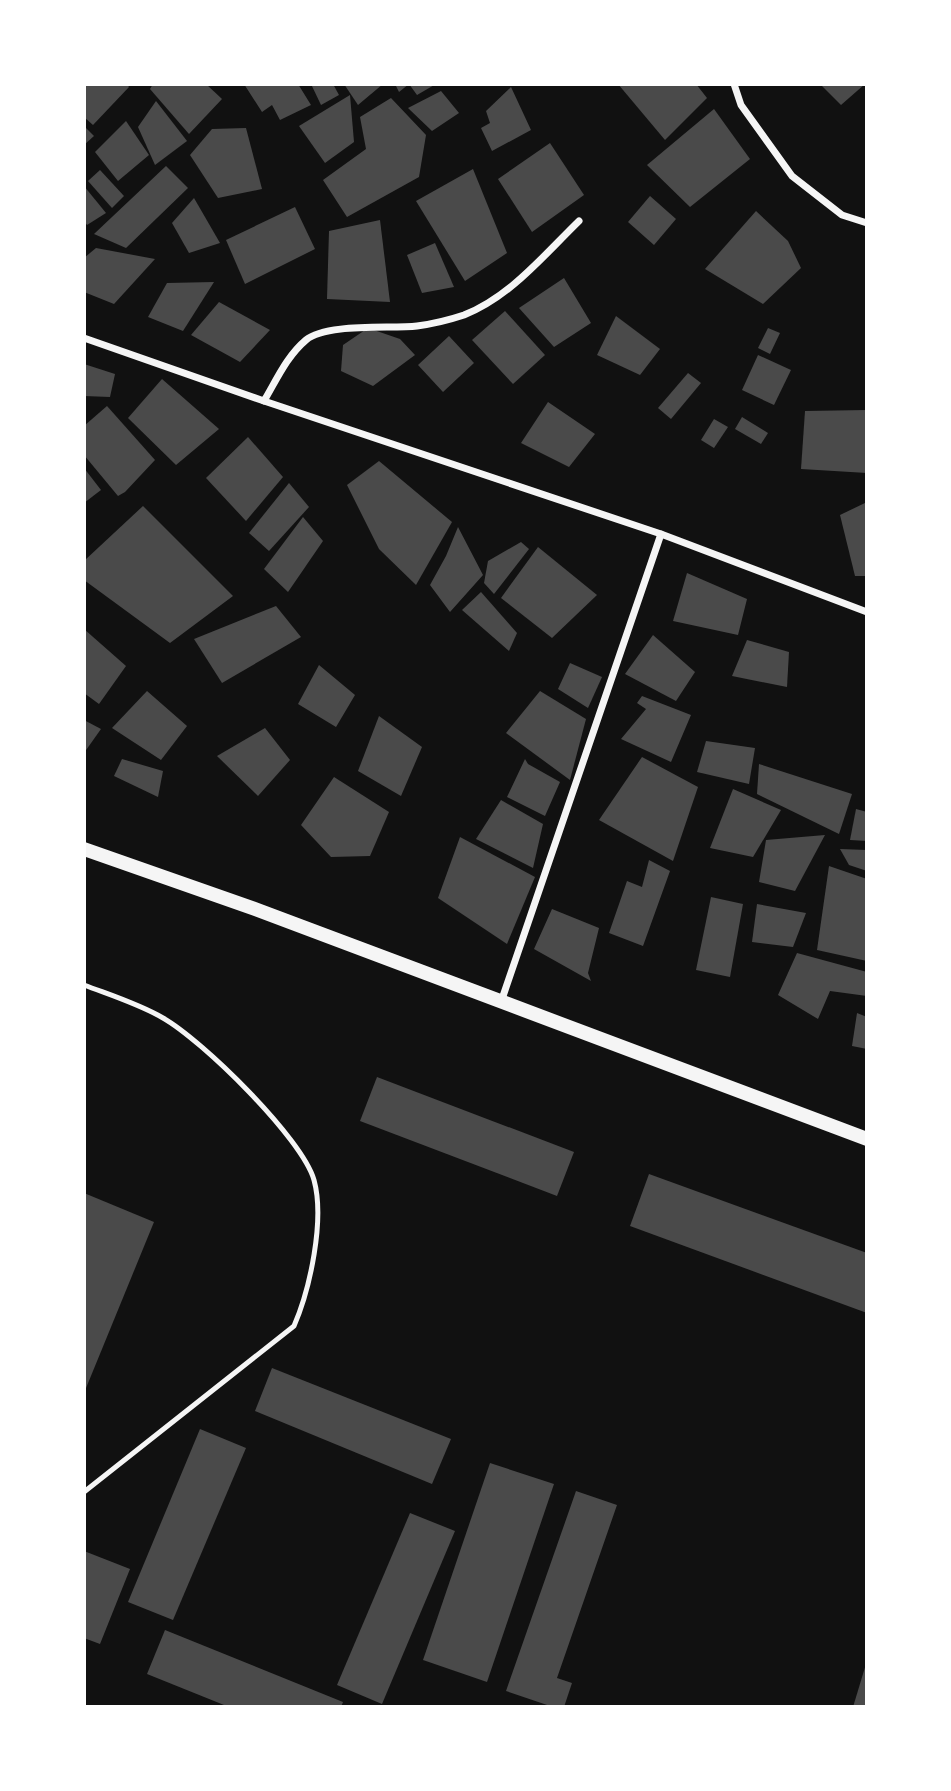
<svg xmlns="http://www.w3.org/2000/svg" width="951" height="1791" font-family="'Nunito Sans',sans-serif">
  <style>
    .building { fill: #4a4a4a }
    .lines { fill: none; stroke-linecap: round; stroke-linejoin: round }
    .service { stroke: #f5f5f5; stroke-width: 5 }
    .minor { stroke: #f5f5f5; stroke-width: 7 }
    .secondary { stroke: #f5f5f5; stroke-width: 14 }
  </style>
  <rect width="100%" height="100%" fill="#111"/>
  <!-- building -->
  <g class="building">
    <path d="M84 84H127L129 87 93 125 84 117Z"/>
    <path d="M153 84H206L222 99 189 134 150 89Z"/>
    <path d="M244 84H298L311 105 280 120 272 105 262 112Z"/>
    <path d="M311 84H333L339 95 321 105Z"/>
    <path d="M344 84H383L358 105Z"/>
    <path d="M395 84H436L417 95 409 84 399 92Z"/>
    <path d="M618 84H696L707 98 665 140Z"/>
    <path d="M820 84H865L841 105Z"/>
    <path d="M511 87 531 130 492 151 481 128 490 123 486 111Z"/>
    <path d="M441 91 459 113 432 131 408 108Z"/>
    <path d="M350 95 354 142 325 163 299 126Z"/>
    <path d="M391 98 426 135 419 177 347 217 323 180 366 149 360 117Z"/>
    <path d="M156 101 187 141 155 165 138 127Z"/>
    <path d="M714 109 750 159 690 207 647 165Z"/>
    <path d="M126 121 149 155 118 181 95 152Z"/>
    <path d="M84 126 94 136 84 145Z"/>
    <path d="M246 128 262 189 218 198 190 155 212 129Z"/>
    <path d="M550 143 584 195 532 232 498 179Z"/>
    <path d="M166 166 188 188 126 248 94 234Z"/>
    <path d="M473 169 507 253 465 281 416 201Z"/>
    <path d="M100 170 124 196 112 208 88 181Z"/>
    <path d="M84 186 106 213 87 225 84 221Z"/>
    <path d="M650 196 676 219 654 245 628 222Z"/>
    <path d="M194 198 220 243 189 253 172 223Z"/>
    <path d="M295 207 315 249 245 284 226 240Z"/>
    <path d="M756 211 788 241 801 268 763 304 705 269Z"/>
    <path d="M380 220 390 302 327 299 329 231Z"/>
    <path d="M435 243 454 287 422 293 407 255Z"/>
    <path d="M96 248 155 259 114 304 84 292V258Z"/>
    <path d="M564 278 591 323 554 347 519 308Z"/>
    <path d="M214 282 183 331 148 317 167 283Z"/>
    <path d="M219 302 270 330 240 362 191 335Z"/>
    <path d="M505 311 545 355 513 384 472 340Z"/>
    <path d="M616 316 660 349 640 375 597 355Z"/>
    <path d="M368 328 400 339 415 355 373 386 341 371 343 345Z"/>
    <path d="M768 328 780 333 770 354 758 348Z"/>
    <path d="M449 336 474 363 443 392 418 365Z"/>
    <path d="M758 355 791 370 774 405 742 390Z"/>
    <path d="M84 364 115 374 110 397 84 396Z"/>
    <path d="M688 373 701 383 671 419 658 408Z"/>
    <path d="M162 379 219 429 176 465 128 418Z"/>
    <path d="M548 402 595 434 569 467 521 443Z"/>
    <path d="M107 406 155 460 125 492 118 496 84 455V426Z"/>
    <path d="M867 410V473L801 469 805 411Z"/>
    <path d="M742 417 768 433 761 444 735 429Z"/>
    <path d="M714 419 728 427 714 448 701 440Z"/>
    <path d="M248 437 283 477 246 521 206 478Z"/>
    <path d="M379 461 452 522 416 585 379 549 347 485Z"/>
    <path d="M84 468 101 490 84 503Z"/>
    <path d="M289 483 309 507 269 551 249 533Z"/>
    <path d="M867 502V576H855L840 515Z"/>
    <path d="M143 506 233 596 170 643 84 580V561Z"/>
    <path d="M303 517 323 541 288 592 264 569Z"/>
    <path d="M458 527 483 575 450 612 430 585 446 556Z"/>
    <path d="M521 542 529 549 494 594 484 583 488 561Z"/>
    <path d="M538 547 597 595 552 638 501 598Z"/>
    <path d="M687 573 747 599 738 635 673 621Z"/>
    <path d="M481 592 517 633 509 651 462 610Z"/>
    <path d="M276 606 301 637 222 683 194 639Z"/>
    <path d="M84 629 126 666 99 704 84 693Z"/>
    <path d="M653 635 695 672 676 701 625 674Z"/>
    <path d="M747 640 789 652 787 687 732 676Z"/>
    <path d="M570 663 602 677 588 708 558 689Z"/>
    <path d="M319 665 355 695 336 727 298 704Z"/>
    <path d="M147 691 187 726 161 760 112 728Z"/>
    <path d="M540 691 586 719 570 780 506 733Z"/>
    <path d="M642 696 691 715 671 762 621 739 646 709 637 703Z"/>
    <path d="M379 716 422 747 401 796 358 771Z"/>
    <path d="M84 720 101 729 84 753Z"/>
    <path d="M265 728 290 760 258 796 217 756Z"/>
    <path d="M706 741 755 748 749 784 697 772Z"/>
    <path d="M642 757 698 787 673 861 599 820Z"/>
    <path d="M122 759 163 771 158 797 114 776Z"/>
    <path d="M525 759 528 764 560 782 545 816 507 797Z"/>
    <path d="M759 764 852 794 839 834 757 794Z"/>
    <path d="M334 777 389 812 370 856 331 857 301 825Z"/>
    <path d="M733 789 781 810 753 857 710 848Z"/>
    <path d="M501 800 543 824 533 868 476 839Z"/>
    <path d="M856 809 867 812V841L850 840Z"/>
    <path d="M825 835 795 891 759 882 766 840Z"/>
    <path d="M460 837 535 877 507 944 438 898Z"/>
    <path d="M840 849 867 850V871L849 865Z"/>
    <path d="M649 860 670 871 643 946 609 933 627 881 642 887Z"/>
    <path d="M829 866 867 879V961L817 950Z"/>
    <path d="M711 897 743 904 730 977 696 970Z"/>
    <path d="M757 904 806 913 793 947 752 942Z"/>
    <path d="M552 909 599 928 588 973 591 981 534 949Z"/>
    <path d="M797 953 867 972V996L830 991 818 1019 778 995Z"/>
    <path d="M857 1013 867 1017V1049L852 1046Z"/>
    <path d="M377 1077 574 1152 557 1196 360 1121Z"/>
    <path d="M649 1174 867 1253V1313L630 1226Z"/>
    <path d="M84 1193 154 1222 84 1393Z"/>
    <path d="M272 1368 451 1439 432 1484 255 1411Z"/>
    <path d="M200 1429 246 1448 173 1620 128 1602Z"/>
    <path d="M490 1463 554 1484 487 1682 423 1660Z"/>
    <path d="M576 1491 617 1505 557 1678 572 1683 564 1707H553L506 1691Z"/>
    <path d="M410 1513 455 1531 382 1704 337 1685Z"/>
    <path d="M84 1551 130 1569 100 1644 84 1638Z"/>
    <path d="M165 1630 343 1702 341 1707H229L147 1674Z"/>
    <path d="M866 1664 867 1707H853Z"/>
  </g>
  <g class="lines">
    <!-- service -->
    <path class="service" d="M84 985C110 995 139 1004 163 1018 202 1040 302 1138 314 1180 325 1220 310 1289 294 1326L84 1492"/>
    <!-- minor -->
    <g class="minor">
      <path d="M734 84 741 105 792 176 842 215 867 223"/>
      <path d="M84 338 264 401C277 379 287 356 306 340 326 323 390 329 417 326 432 324 449 320 464 315 510 297 544 255 579 221"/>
      <path d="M264 401 661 534 867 612"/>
      <path d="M501 1002 661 534"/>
    </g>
    <!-- secondary -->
    <path class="secondary" d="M84 849 255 909 867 1139"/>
  </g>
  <!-- border -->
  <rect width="951" height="1791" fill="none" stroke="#ffffff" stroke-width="172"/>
</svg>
